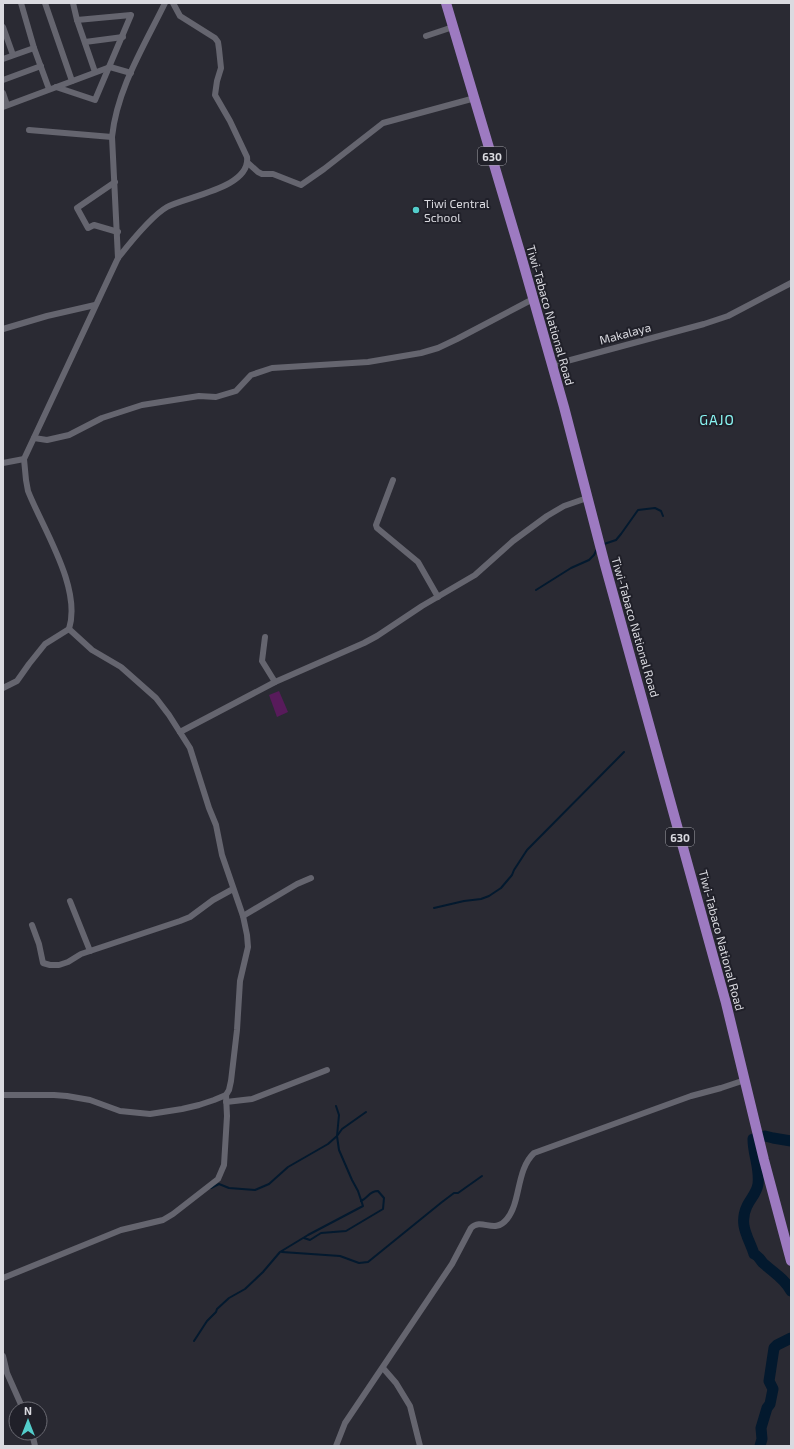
<svg xmlns="http://www.w3.org/2000/svg" width="794" height="1449" font-family="'Exo 2',sans-serif">
  <style>
    .green { fill: #581b5b }
    .lines { fill: none; stroke-linecap: round; stroke-linejoin: round }
    .stream { stroke: #03192e; stroke-width: 2 }
    .river { stroke: #03192e; stroke-width: 11 }
    .minor { stroke: #65656f; stroke-width: 6 }
    .primary { stroke: #9d7ac1; stroke-width: 10 }
    .poi-dot { fill: #53cdcb; stroke: #202029; stroke-width: 1.5 }
    .labels { text-anchor: middle; dominant-baseline: central; stroke-width: 4; stroke-linejoin: round; paint-order: stroke }
    .shield { fill: #202029; stroke: #a2a2a9; stroke-width: 1 }
    .shield-label { font-size: 11px; font-weight: bold; fill: #dadae0 }
    .poi-label { font-size: 12px; fill: #dadae0; stroke: #202029; text-anchor: start }
    .street-label { font-size: 12px; fill: #dadae0; stroke: #202029 }
    .quarter-label { font-size: 14px; letter-spacing: 1px; fill: #8af6f3; stroke: #202029 }
  </style>
  <rect width="100%" height="100%" fill="#2a2a33"/>
  <!-- green -->
  <path class="green" d="M279 691 288 712 277 717 269 695Z"/>
  <g class="lines">
    <!-- stream -->
    <g class="stream">
      <path d="M604 544 616 540 621 534 638 510 655 508 661 511 663 516"/>
      <path d="M536 590 571 568 589 560 594 555 597 549"/>
      <path d="M434 908 464 901 481 899 489 896 501 888 512 875 514 870 527 850 624 752"/>
      <path d="M211 1188 219 1184 229 1188 255 1190 269 1184 288 1167 328 1144 337 1136 342 1129 366 1112"/>
      <path d="M304 1238 310 1240 321 1233 346 1231 383 1209 384 1198 378 1191C369 1191 368 1198 361 1201"/>
      <path d="M282 1252 340 1256 359 1263 368 1262 442 1202 454 1193H458L482 1176"/>
      <path d="M194 1341 207 1321 216 1312 217 1309 229 1298 245 1289 263 1272 280 1252 308 1235 363 1206 358 1191 352 1180 339 1150 337 1136 339 1115 336 1106"/>
    </g>
    <!-- river -->
    <g class="river">
      <path d="M791 1141 773 1138 765 1136 753 1139C753 1155 760 1168 758 1184 757 1193 750 1199 747 1206 738 1225 749 1238 754 1254 759 1256 760 1260 763 1263 773 1272 785 1279 791 1291"/>
      <path d="M760 1446 762 1439 761 1428 767 1408 770 1404 773 1389 769 1381 774 1348 777 1345 791 1338"/>
    </g>
    <!-- minor -->
    <g class="minor">
      <path d="M21 3 34 48 49 89"/>
      <path d="M45 3 72 81"/>
      <path d="M73 3 77 20 95 72"/>
      <path d="M3 27 13 55"/>
      <path d="M426 36 453 27"/>
      <path d="M85 42 123 37"/>
      <path d="M3 59 34 48"/>
      <path d="M3 80 41 66"/>
      <path d="M56 87 95 100 131 15 77 20"/>
      <path d="M3 93 7 105"/>
      <path d="M3 107 110 67 131 73"/>
      <path d="M29 130 112 137"/>
      <path d="M248 163 258 172 262 174H273L301 185 324 169 383 123 475 98"/>
      <path d="M115 182 77 208 88 228 94 225 118 232"/>
      <path d="M118 258 112 137C117 89 144 46 165 3"/>
      <path d="M3 329 47 316 95 305"/>
      <path d="M552 365 704 324 728 316 791 283"/>
      <path d="M34 438 47 440 69 435 102 418 142 405 199 396 216 397 236 391 251 375 272 368 368 362 421 353 438 348 457 339 533 299"/>
      <path d="M3 463 24 459"/>
      <path d="M393 480 376 525 377 528 418 562 438 597"/>
      <path d="M265 637 262 661 275 682"/>
      <path d="M3 688 17 681 29 664 45 644 69 629"/>
      <path d="M180 732 275 682 364 643 377 636 422 606 475 575 513 541 547 516 564 506 587 498"/>
      <path d="M70 901 90 951"/>
      <path d="M243 916 297 884 311 878"/>
      <path d="M32 925 39 944 43 963 50 965H59L68 962 81 954 180 921 190 917 213 900 233 889"/>
      <path d="M3 1095H54L67 1096 90 1100 120 1111 150 1114 182 1109 199 1105 214 1100 226 1095 229 1090 231 1081 237 1030 240 981 248 947 247 935 243 916 222 855 216 825 209 808 190 748 169 715 156 698 121 667 92 650 69 629C82 588 43 529 28 491L26 480 24 459 118 258C129 244 153 215 167 207 187 196 251 188 247 157L230 121 215 95 217 81 221 68 219 49 218 42 215 38 180 16 173 3"/>
      <path d="M226 1102 252 1099 327 1070"/>
      <path d="M3 1278 121 1230 163 1220 173 1214 218 1179 224 1165 227 1116 226 1095"/>
      <path d="M3 1356 7 1373 23 1409"/>
      <path d="M383 1368 396 1383 410 1406 420 1446"/>
      <path d="M32 1433 35 1446"/>
      <path d="M336 1446 345 1423 452 1264 471 1228C482 1217 494 1235 507 1219 521 1202 516 1170 534 1153L691 1096 721 1088 745 1080"/>
    </g>
    <!-- primary -->
    <path class="primary" d="M446 3 520 252 564 407 605 565 726 1003 764 1160 791 1261"/>
  </g>
  <!-- markers -->
  <circle class="poi-dot" cx="416" cy="210" r="4"/>
  <g class="labels">
    <!-- shield labels -->
    <g class="shield">
      <rect x="478" y="147" width="28" height="18" rx="3"/>
      <rect x="666" y="828" width="28" height="18" rx="3"/>
    </g>
    <g class="shield-label">
      <text x="492" y="156">630</text>
      <text x="680" y="837">630</text>
    </g>
    <!-- poi labels -->
    <g class="poi-label">
      <text x="424" y="203">Tiwi Central<tspan x="424" dy="14">School</tspan></text>
    </g>
    <!-- street labels -->
    <g class="street-label">
      <text transform="translate(551 315) rotate(74)">Tiwi-Tabaco National Road</text>
      <text transform="translate(625 333) rotate(-15)">Makalaya</text>
      <text transform="translate(636 627) rotate(74)">Tiwi-Tabaco National Road</text>
      <text transform="translate(722 940) rotate(75)">Tiwi-Tabaco National Road</text>
    </g>
    <!-- quarter labels -->
    <g class="quarter-label">
      <text x="717" y="419">GAJO</text>
    </g>
  </g>
  <!-- border -->
  <rect width="794" height="1449" fill="none" stroke="#dadae0" stroke-width="8"/>
  <!-- north arrow -->
  <g transform="translate(28 1421)"><circle r="19" fill="#202029" stroke="#6a6a72"/>
  <path d="M0-3L7 15L0 10L-7 15Z" fill="#53cdcb"/>
  <text y="-6" font-size="11" font-weight="bold" text-anchor="middle" fill="#dadae0">N</text>
  </g>
</svg>
